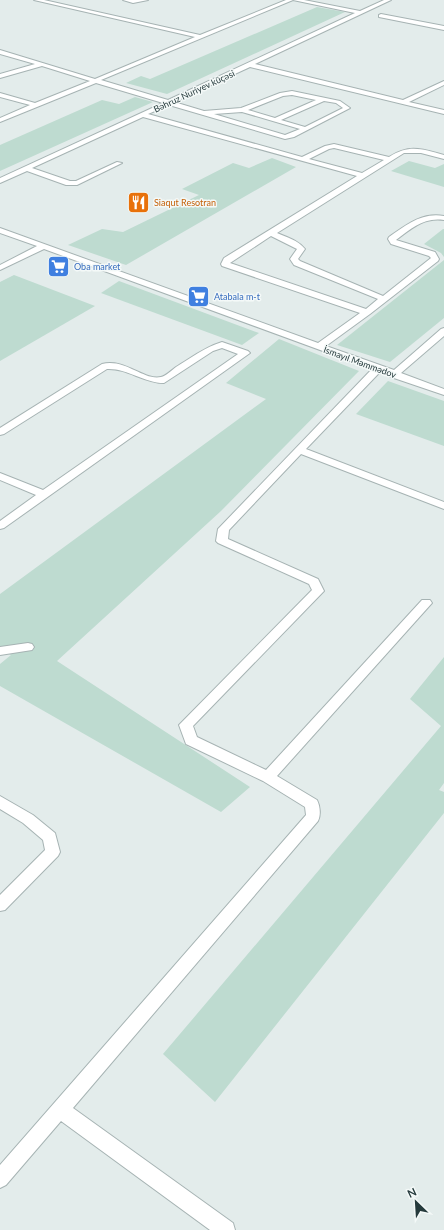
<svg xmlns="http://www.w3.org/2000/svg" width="444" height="1230" font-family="Lato,sans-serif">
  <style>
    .green { fill: #bedbd0 }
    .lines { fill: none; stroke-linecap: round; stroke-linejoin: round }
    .minor-casing { stroke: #a6b3b3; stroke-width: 2 }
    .minor { fill: #fff; fill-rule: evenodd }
    .labels { text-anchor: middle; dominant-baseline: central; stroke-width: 3; stroke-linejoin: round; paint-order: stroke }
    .far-street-label { font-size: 9px; fill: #253a3c; stroke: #f4f9f8 }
    .far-food-label { font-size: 9px; fill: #c56008; stroke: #f4f9f8; text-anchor: start }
    .far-shop-label { font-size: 9px; fill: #366cbe; stroke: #f4f9f8; text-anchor: start }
  </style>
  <rect width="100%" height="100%" fill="#e3eceb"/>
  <!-- green -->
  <g class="green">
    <path d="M317 7 345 12 167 94 126 83 141 76 150 79Z"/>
    <path d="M135 97 153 102 0 171V145L102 100 119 104Z"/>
    <path d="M272 158 296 167 126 265 68 245 102 229 123 232 199 195 182 189 233 163 249 168Z"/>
    <path d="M409 161 435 168 444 164V187L391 171Z"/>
    <path d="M443 229H444V257L441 253 424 244Z"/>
    <path d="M444 260V318L390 362 337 345Z"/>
    <path d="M14 275 95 306 0 361V282Z"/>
    <path d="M119 281 259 333 242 345 101 293Z"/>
    <path d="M279 339 359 371 221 511 57 661 250 787 221 812 0 686V664L11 655 0 650V594L266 399 226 383Z"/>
    <path d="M388 381 444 401V446L356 414Z"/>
    <path d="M444 657V783L439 790 444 792V813L215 1102 163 1054 441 726 410 699Z"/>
  </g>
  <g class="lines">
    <defs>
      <g id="minor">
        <path d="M34 0H44L200 35 286 0H293L101 80 168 100 355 13 293 0H304L360 11 384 0H391L255 64 403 100 444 81V85L409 102 444 110V114L250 67 174 102 204 111 241 108 280 93 292 91 340 101 350 108 294 137 285 139 169 105 148 114 302 157 325 146 334 144 389 157C410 144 421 149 444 155V159L421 153H404L277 233C286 237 298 240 305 249L298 259 300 261 383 296 431 258 429 256 391 244 388 239 389 237C406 225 422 212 444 216V220C424 217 412 228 396 240L435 252 439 259 438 261 370 314 326 346 394 370 441 329 444 328V336L401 373 444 389V395L391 377 380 372 306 449 444 502V509L301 454 229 530 228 539 318 579 324 591 193 726 197 737 266 770 422 600H430L432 603 277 776 317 800C320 806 321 815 318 821L73 1108 233 1223 235 1230H210L61 1121 6 1185 0 1188V1165L306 815 305 807 263 781 186 744 179 725 312 590 309 584 218 543 216 541 218 529 372 369 44 249 0 270V265L37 246 0 233V228L318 343 360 313 222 266 221 264 224 258 357 176 143 117 32 168 70 181H76L117 162 122 163 77 185H66L27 171 0 183V178L163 103 96 83 0 122V118L30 105 0 97V93L35 103 90 81 42 66 0 78V74L35 64 0 54V50L95 79 195 37ZM292 95 316 100 275 118 248 110 283 96ZM324 101 336 103 343 108 305 127 281 120ZM242 112 300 129 285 135 214 114ZM334 148 384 160 362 173 309 159 329 149ZM271 236 297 249 290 259 294 265 378 299 366 309 230 263Z"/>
        <path d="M123 0H148L133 3Z"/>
        <path d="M381 14 444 26V30L379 17V15Z"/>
        <path d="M222 342 248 351 250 353 4 528 0 529V521L36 495 0 480V473L43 490 238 354 222 348 213 351 164 383C144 383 127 368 107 369L4 434 0 435V428L102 364C125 358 144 381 161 377 166 376 172 370 176 367 191 358 205 347 222 342Z"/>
        <path d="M28 643 32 644 34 647 32 650 0 655V647Z"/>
        <path d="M0 796 33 815 55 833 60 852 58 856 5 910 0 911V895L45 850 43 840 23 823 0 809Z"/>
      </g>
    </defs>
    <!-- minor casing -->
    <use href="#minor" class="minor-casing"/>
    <!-- minor -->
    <use href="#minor" class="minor"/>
  </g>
  <!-- icons -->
  <defs>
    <symbol id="restaurant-square" viewBox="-11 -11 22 22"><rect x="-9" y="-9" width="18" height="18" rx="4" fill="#e8710a" stroke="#f4f9f8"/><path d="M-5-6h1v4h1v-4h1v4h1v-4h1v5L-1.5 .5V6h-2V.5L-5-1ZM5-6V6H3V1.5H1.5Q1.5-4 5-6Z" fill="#fff"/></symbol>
    <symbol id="supermarket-square" viewBox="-11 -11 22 22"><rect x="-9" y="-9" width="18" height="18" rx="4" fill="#3f7fe0" stroke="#f4f9f8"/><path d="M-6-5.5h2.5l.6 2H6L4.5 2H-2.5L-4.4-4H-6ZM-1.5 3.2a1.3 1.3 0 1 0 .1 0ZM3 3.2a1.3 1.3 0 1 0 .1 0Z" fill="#fff"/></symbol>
  </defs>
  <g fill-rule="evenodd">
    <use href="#restaurant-square" x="126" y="190" width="25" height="25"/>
    <use href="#supermarket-square" x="46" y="254" width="25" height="25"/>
    <use href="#supermarket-square" x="186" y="284" width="25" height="25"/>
  </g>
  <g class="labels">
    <!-- far-street labels -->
    <g class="far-street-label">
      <text transform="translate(194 91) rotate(-25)">Bəhruz Nuriyev küçəsi</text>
      <text transform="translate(360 362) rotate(20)">İsmayıl Məmmədov</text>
    </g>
    <!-- far-food labels -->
    <g class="far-food-label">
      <text x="154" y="202">Siaqut Resotran</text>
    </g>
    <!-- far-shop labels -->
    <g class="far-shop-label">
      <text x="74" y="266">Oba market</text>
      <text x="214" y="296">Atabala m-t</text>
    </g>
  </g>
  <!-- north arrow -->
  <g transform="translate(416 1202) rotate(335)" stroke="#f4f9f8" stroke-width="3" paint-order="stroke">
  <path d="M0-3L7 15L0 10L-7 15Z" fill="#253a3c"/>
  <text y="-6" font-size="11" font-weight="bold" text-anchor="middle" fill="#253a3c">N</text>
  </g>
</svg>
